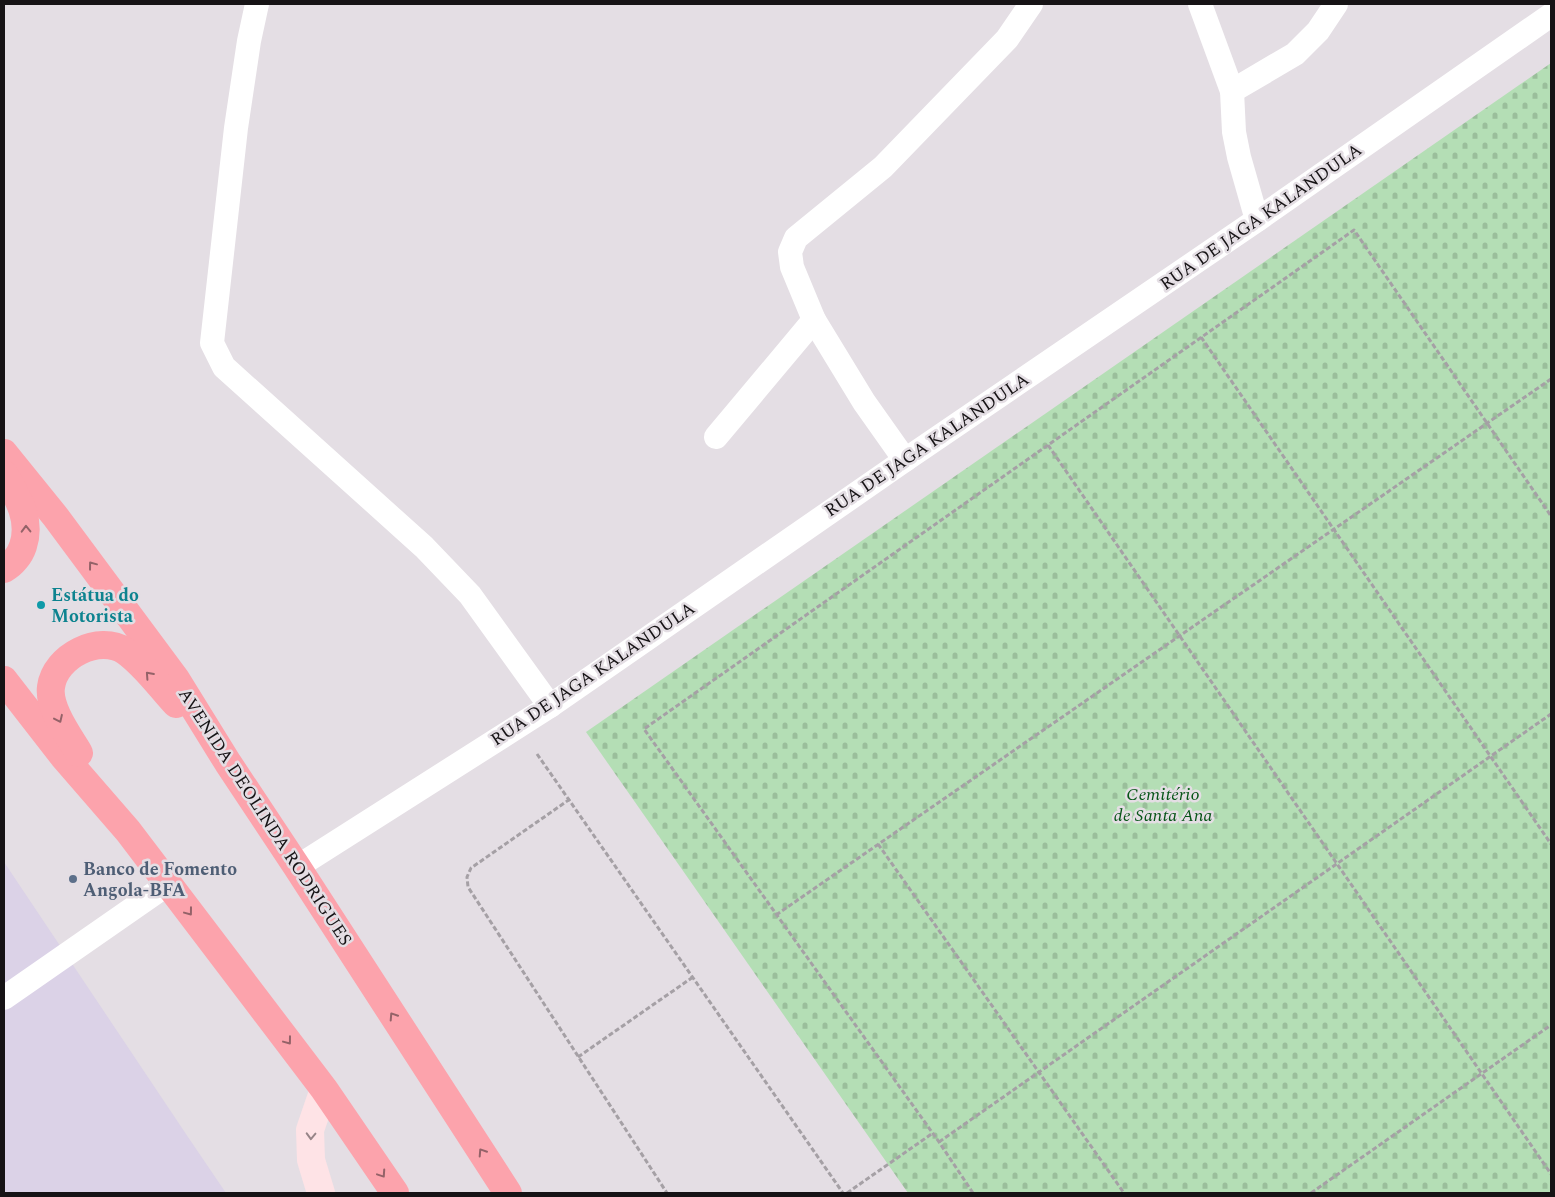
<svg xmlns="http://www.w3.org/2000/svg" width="1555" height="1197" font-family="Spectral,serif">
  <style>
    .commercial { fill: #dbd2e7 }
    .cemetery { fill: url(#cemetery-stones) }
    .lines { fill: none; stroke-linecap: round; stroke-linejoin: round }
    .path { stroke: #a5a0a5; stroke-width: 3; stroke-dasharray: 5 2.5; stroke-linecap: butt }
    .street { stroke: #fff; stroke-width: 24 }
    .secondary { stroke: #fee3e6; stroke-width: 28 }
    .highway { stroke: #fca3ac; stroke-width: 28 }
    .oneway { stroke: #946268 }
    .oneway2 { stroke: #968588 }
    .culture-dot { fill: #0f9aa8; stroke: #e4dee4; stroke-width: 2 }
    .service-dot { fill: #5c6f8a; stroke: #e4dee4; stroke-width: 2 }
    .labels { text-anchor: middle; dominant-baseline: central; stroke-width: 5; stroke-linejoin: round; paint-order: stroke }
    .street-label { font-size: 18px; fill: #161315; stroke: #e4dee4 }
    .culture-label { font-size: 18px; font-weight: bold; fill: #0d838f; stroke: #e4dee4; text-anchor: start }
    .park-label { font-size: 18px; font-style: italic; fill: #055416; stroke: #e4dee4 }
    .service-label { font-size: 18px; font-weight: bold; fill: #4e5e75; stroke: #e4dee4; text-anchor: start }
  </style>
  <defs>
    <pattern id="cemetery-stones" width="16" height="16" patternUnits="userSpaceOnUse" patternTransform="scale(1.25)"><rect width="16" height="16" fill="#b4deb5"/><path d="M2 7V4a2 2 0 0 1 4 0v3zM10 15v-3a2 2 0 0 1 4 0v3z" fill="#9abe9b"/></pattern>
  </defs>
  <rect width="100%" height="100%" fill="#e4dee4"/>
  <!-- commercial -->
  <path class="commercial" d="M4 862 188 1137 226 1193H4Z"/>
  <!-- cemetery -->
  <path class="cemetery" d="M1551 63V1193H908L586 732Z"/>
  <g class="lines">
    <!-- path -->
    <g class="path">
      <path d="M1201 337 1551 844"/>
      <path d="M1048 445 1551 1174"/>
      <path d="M537 754 843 1193"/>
      <path d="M570 799 471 868 467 877 468 887 667 1193"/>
      <path d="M878 844 1124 1193"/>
      <path d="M776 915 1551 379"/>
      <path d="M578 1057 693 977"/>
      <path d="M939 1142 1551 714"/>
      <path d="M847 1193 933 1133"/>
      <path d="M973 1193 939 1142 644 729 1354 230 1551 516"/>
      <path d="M1311 1193 1551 1025"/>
    </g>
    <!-- street -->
    <g class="street">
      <path d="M257 4 249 41 236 128 212 343 224 367 424 547 470 595 550 706"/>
      <path d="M1200 4 1232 91 1234 132 1239 157 1257 220"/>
      <path d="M1232 91 1295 54 1318 31 1336 4"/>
      <path d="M716 437 814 320"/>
      <path d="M905 460 864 402 814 320 792 267 790 252 796 238 883 167 1007 39 1031 4"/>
      <path d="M297 867 550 706 905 460 1257 220 1551 15"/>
      <path d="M4 998 168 884"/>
    </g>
    <!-- secondary -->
    <path class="secondary" d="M321 1193 311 1160 310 1130 324 1089"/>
    <!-- highway -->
    <g class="highway">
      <path d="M4 453 55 516 176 679 228 763 297 867 508 1193"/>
      <path d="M4 474C17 496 32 519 23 546 20 555 13 564 4 569"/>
      <path d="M4 680 63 756 128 831 324 1089 395 1193"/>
      <path d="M79 753C69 736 48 708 51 687 55 656 99 634 125 651 145 665 160 687 176 704"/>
    </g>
  </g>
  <!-- one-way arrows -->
  <defs><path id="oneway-chevron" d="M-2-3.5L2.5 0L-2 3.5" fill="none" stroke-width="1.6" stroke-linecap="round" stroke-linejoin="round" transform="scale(1.25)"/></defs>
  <g class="oneway">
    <use href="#oneway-chevron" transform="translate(26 529) rotate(-91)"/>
    <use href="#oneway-chevron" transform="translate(92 565) rotate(-127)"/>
    <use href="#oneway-chevron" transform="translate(149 675) rotate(-132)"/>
    <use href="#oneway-chevron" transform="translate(59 719) rotate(65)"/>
    <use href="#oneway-chevron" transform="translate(189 912) rotate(53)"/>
    <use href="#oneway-chevron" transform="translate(393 1016) rotate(-123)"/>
    <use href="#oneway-chevron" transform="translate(288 1041) rotate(53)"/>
    <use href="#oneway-chevron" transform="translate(482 1152) rotate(-123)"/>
    <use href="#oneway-chevron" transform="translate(382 1174) rotate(56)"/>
  </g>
  <use class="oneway2" href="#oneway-chevron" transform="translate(311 1136) rotate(92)"/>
  <!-- markers -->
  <circle class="culture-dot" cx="41" cy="605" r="5"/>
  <circle class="service-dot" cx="73" cy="879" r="5"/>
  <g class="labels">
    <!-- street labels -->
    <g class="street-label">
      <text transform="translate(1261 217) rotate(-35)">RUA DE JAGA KALANDULA</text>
      <text transform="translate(927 445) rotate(-34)">RUA DE JAGA KALANDULA</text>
      <text transform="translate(593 674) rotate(-34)">RUA DE JAGA KALANDULA</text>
      <text transform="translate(265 817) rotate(57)">AVENIDA DEOLINDA RODRIGUES</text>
    </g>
    <!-- culture labels -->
    <g class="culture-label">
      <text x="51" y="595">Estátua do<tspan x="51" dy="21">Motorista</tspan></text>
    </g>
    <!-- park labels -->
    <g class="park-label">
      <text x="1163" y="794">Cemitério<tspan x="1163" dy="21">de Santa Ana</tspan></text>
    </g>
    <!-- service labels -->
    <g class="service-label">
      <text x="83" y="869">Banco de Fomento<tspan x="83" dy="21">Angola-BFA</tspan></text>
    </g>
  </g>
  <!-- border -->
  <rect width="1555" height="1197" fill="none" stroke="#161315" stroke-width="10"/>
</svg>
